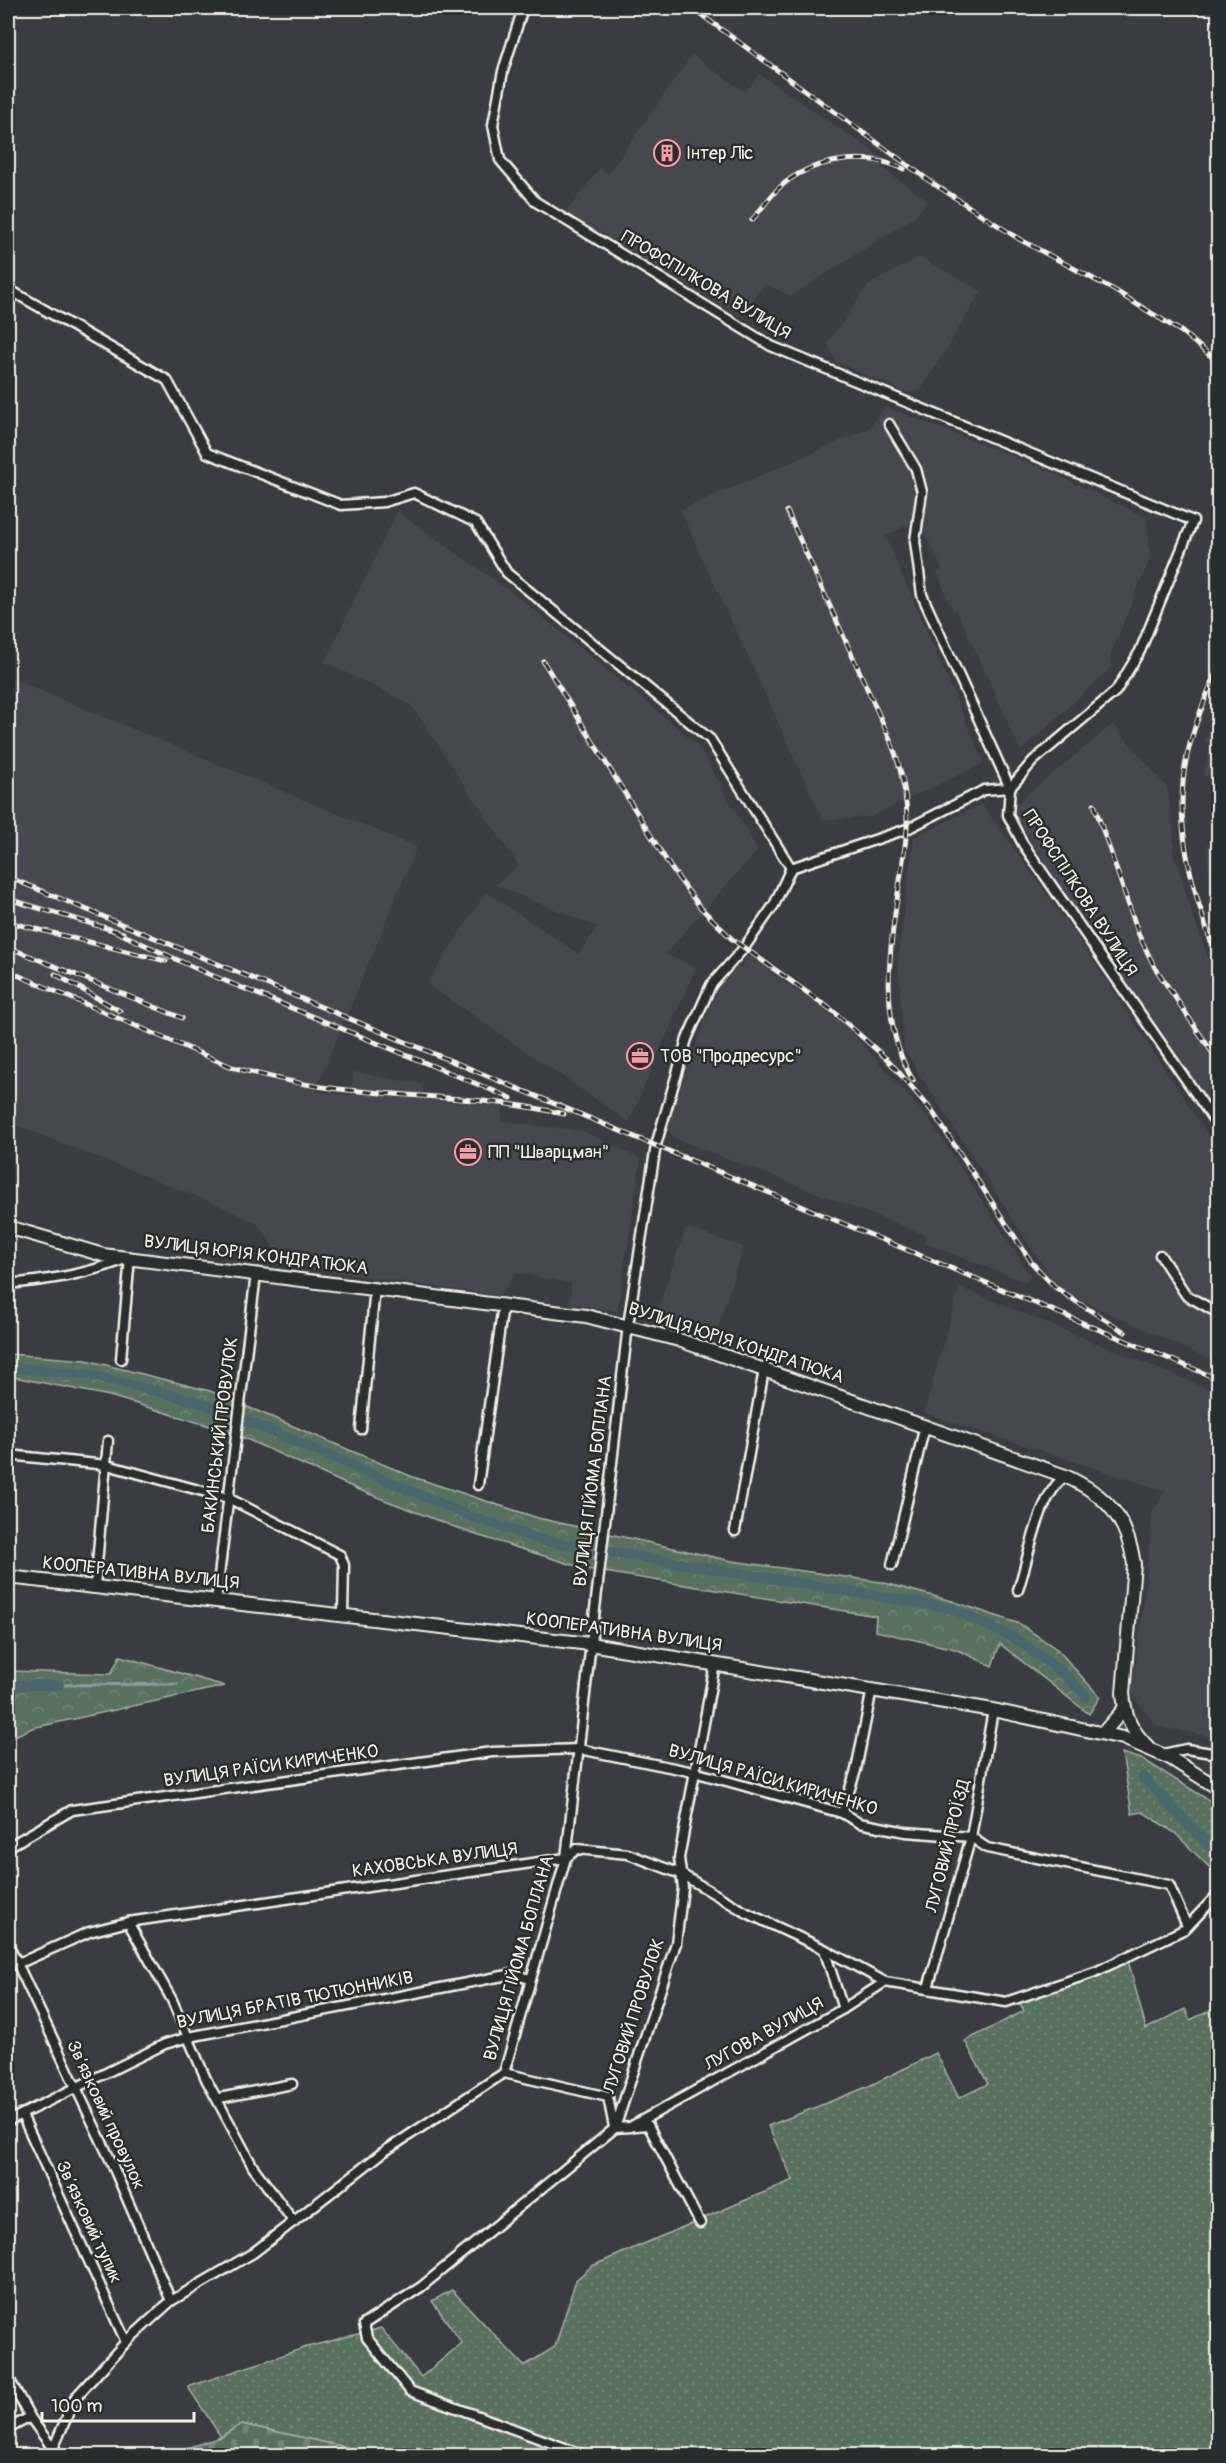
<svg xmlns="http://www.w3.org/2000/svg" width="1226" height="2463" font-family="Pangolin,sans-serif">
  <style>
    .built { fill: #474650 }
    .grass { fill: url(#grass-dots); stroke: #a6b1a3; stroke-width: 1.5 }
    .forest { fill: url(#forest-crowns); stroke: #a6b1a3; stroke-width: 1.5 }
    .cemetery { fill: url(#cemetery-stones); stroke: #a6b1a3; stroke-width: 1.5 }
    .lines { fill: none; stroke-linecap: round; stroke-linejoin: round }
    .stream { stroke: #8e9d9f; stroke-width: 3 }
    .canal { stroke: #4a656e; stroke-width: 10 }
    .street-casing { stroke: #f4f1e8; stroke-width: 13 }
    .secondary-casing { stroke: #f4f1e8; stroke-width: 16 }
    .street { stroke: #2a2d2e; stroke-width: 8 }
    .secondary { stroke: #2a2d2e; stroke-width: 12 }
    .rail-casing { stroke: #f4f1e8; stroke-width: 5 }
    .rail { stroke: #2a2d2e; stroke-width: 3; stroke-dasharray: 9; stroke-linecap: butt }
    .labels { text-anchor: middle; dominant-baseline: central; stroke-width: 5; stroke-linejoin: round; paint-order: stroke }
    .poi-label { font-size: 18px; fill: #f4f1e8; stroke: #2a2d2e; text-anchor: start }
    .street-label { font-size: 18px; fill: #f4f1e8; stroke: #2a2d2e }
  </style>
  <defs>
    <pattern id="grass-dots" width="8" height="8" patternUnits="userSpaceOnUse" patternTransform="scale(1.5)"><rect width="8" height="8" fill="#58715e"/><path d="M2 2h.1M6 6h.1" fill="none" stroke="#718675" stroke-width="1.8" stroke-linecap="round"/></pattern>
    <pattern id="forest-crowns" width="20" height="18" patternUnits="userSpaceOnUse" patternTransform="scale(1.5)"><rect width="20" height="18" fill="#58715e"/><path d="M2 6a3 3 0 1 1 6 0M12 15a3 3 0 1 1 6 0" fill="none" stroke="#718675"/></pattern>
    <pattern id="cemetery-stones" width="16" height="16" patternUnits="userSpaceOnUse" patternTransform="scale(1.5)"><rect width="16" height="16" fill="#58715e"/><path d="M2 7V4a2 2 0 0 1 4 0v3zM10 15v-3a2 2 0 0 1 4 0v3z" fill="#718675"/></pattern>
  </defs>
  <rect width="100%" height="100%" fill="#3b3c42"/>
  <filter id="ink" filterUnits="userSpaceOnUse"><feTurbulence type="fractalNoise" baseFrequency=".0167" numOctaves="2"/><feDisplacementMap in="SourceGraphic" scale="12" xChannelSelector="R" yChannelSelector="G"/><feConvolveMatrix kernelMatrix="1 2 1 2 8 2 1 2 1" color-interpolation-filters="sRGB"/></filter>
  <g filter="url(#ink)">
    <!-- built -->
    <g class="built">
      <path d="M692 55 745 92 759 74 883 158 881 167 927 200 916 216 791 296 765 284 741 316 566 212 600 168 608 174Z"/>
      <path d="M919 257 982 291 921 390 905 392 836 362 828 343 867 286Z"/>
      <path d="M885 407 1041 467 1147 518 1150 558 1110 656 1112 667 1021 751 956 609 953 610 949 602 937 572 942 569 914 513 908 525 885 536 984 763 870 817 823 820 680 510 868 429Z"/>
      <path d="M397 511 517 596 697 744 758 850 665 954 696 967 629 1122 427 984 486 892 579 954 597 927 495 885 519 866 411 705 325 662Z"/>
      <path d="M8 677 417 847 315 1092 351 1095 353 1072 423 1084 422 1099 503 1106 501 1121 583 1131 641 1159 617 1311 570 1304 571 1283 516 1273 500 1296 285 1265 257 1223 221 1206 8 1122Z"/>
      <path d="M1218 703V792V778L1203 775 1211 745 1205 743Z"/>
      <path d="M1113 724 1167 787 1173 824 1174 857 1180 868 1186 896 1218 985V1119L1084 917 1072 907 1015 814 1016 804Z"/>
      <path d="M982 804 1080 941 1218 1150V1363L1067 1294 1054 1283 904 1050 898 959 914 837Z"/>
      <path d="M1206 845 1218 846V908L1212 909Z"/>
      <path d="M749 956 845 1025 930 1120 1030 1275 1027 1283 925 1243 926 1235 676 1139 666 1128 717 987 734 966 741 968Z"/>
      <path d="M686 1228 743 1247 716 1335 655 1316Z"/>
      <path d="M959 1287 1218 1393V1738L1156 1726 1131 1692 1145 1594 1152 1513 1165 1491 924 1413Z"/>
    </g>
    <!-- grass -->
    <g class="grass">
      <path d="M1122 1753 1144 1760 1218 1806V1876L1175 1833 1143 1812 1132 1814Z"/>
      <path d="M1128 1960 1146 2029 1185 2009 1190 2020 1218 2007V2455H382L242 2424 221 2437 188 2387 307 2347 381 2328 421 2377 462 2343 432 2301 452 2290 524 2366 555 2347 576 2280 592 2266 793 2180 768 2126 867 2087 936 2053 959 2098 988 2084 965 2041 1024 2011 1018 2000Z"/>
    </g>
    <!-- forest -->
    <g class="forest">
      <path d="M8 1354 86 1360 210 1391 413 1477 538 1518 732 1561 881 1582 952 1601 1020 1624 1058 1650 1100 1697 1089 1714 1000 1644 992 1666 955 1649 875 1631 876 1616 586 1569 470 1533 359 1490 233 1433 110 1396 8 1376Z"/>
      <path d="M120 1656 225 1686 32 1728 8 1739V1671L111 1674Z"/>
    </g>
    <!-- cemetery -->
    <path class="cemetery" d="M241 2424 381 2455H164L221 2437Z"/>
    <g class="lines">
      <!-- stream -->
      <path class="stream" d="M59 1685 177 1684"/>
      <!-- canal -->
      <g class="canal">
        <path d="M8 1367 91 1375 198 1402 233 1415"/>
        <path d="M248 1421 467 1515 545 1541 594 1549"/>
        <path d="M610 1552 951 1608 1018 1640 1065 1675 1086 1697"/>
        <path d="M8 1685H59"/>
        <path d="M1143 1777 1218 1855"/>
      </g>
      <defs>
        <g id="street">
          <path d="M8 289 167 380 207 453 341 505 384 502 414 493 476 523 507 573 710 739 791 868"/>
          <path d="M889 424 916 469 922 492 915 541 922 595 1010 788 1008 815 1023 844 1218 1126"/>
          <path d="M1160 1255 1186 1295 1218 1313"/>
          <path d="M8 1284C50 1280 90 1274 130 1257L121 1359"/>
          <path d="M361 1429 375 1288"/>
          <path d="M8 1455 107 1465 228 1498 340 1555 344 1565 343 1614"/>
          <path d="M478 1485 503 1305"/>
          <path d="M735 1531 764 1370"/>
          <path d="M892 1565 925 1425"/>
          <path d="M95 1586 108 1441"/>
          <path d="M1018 1590C1029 1557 1038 1497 1065 1476"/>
          <path d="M216 1600 256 1274"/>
          <path d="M1163 1754 1186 1749 1218 1754"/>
          <path d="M842 1813 856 1770 872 1689"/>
          <path d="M8 1847 72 1810 492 1752 579 1749 694 1772 842 1813 859 1823 906 1832 971 1837 987 1848 1169 1885 1187 1926"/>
          <path d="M128 1922 172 2000 206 2079 253 2167 294 2222"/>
          <path d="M8 1944 109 2157 171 2301"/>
          <path d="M824 1949 885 1982"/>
          <path d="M8 1962 24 1961 89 1932 128 1922 566 1858 577 1849 628 1854 681 1874 747 1913 824 1949 843 2009"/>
          <path d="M928 1988 971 1837 993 1710"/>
          <path d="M504 2073 608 2097 614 2127"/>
          <path d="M219 2098 292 2084"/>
          <path d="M22 2115 126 2342"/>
          <path d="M10 2120 165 2044 189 2037 513 1974 530 1979"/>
          <path d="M635 2126 648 2125 700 2223"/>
          <path d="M615 2128 676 1943 683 1888 679 1858 715 1664"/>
          <path d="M8 2377 30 2417 53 2449"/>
          <path d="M8 2429 30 2417"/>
          <path d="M55 2456 53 2449 75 2398 126 2342 171 2301 253 2253 382 2153 504 2073 566 1858 628 1325 656 1145 687 1039 711 985 744 948 774 905 791 868 907 829 984 790 1010 788 1033 761 1116 691 1140 651 1193 521 771 346 536 202 500 160 493 125 503 71 523 8"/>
          <path d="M587 2456 410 2391 367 2338 364 2324 421 2287 615 2128 630 2127 843 2009 885 1982 1006 2002 1095 1972 1185 1929 1218 1894"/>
        </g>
        <g id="secondary">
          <path d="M8 1227 103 1255 586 1316 679 1340 1065 1476C1107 1495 1127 1518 1134 1564L1123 1693C1125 1717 1131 1730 1148 1747"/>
          <path d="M8 1577 590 1644 993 1710 1123 1738 1170 1758 1218 1788"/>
          <path d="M1104 1732 1124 1709"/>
        </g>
      </defs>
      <!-- street casing -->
      <use href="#street" class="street-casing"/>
      <!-- secondary casing -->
      <use href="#secondary" class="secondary-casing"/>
      <!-- street -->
      <use href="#street" class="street"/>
      <!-- secondary -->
      <use href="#secondary" class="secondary"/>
      <defs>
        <g id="rail">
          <path d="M692 8 931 182 1019 239 1114 290 1182 332 1218 362"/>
          <path d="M752 220C761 210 769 197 780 187 811 159 866 151 904 169"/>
          <path d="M787 511 889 737C902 768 908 797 907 829 899 909 868 1007 913 1080"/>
          <path d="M543 661 671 868 700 907 732 939 833 1011 889 1061 932 1111 1032 1263 1055 1287 1072 1299 1125 1332"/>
          <path d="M1218 667C1208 692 1197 717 1190 744 1169 818 1193 892 1218 962"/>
          <path d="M1094 804 1139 935 1154 966 1218 1061"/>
          <path d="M8 877 1218 1379"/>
          <path d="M8 899 123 933"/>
          <path d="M8 922 166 961"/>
          <path d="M115 931 206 973 511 1098"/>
          <path d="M10 948 182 1018"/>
          <path d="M8 971 232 1067C265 1076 298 1084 331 1088 409 1098 487 1096 564 1114"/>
          <path d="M55 974 120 1011"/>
        </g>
      </defs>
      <!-- rail casing -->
      <use href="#rail" class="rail-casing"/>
      <!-- rail -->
      <use href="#rail" class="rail"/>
    </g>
  </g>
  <!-- icons -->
  <defs>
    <symbol id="building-ring" viewBox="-11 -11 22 22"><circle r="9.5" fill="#2a2d2e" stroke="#ff9aa2" stroke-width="1.5"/><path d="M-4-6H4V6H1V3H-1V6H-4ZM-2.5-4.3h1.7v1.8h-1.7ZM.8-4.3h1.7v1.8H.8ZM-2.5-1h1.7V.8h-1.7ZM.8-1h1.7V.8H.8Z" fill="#ff9aa2"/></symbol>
    <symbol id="office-ring" viewBox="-11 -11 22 22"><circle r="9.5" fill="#2a2d2e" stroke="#ff9aa2" stroke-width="1.5"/><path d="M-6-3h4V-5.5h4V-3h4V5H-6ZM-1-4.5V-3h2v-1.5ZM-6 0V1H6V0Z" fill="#ff9aa2"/></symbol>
  </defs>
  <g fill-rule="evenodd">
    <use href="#building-ring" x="652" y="138" width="30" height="30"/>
    <use href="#office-ring" x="625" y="1041" width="30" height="30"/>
    <use href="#office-ring" x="453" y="1137" width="30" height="30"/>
  </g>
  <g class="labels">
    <!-- poi labels -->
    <g class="poi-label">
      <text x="686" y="153">Інтер Ліс</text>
      <text x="660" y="1056">ТОВ "Продресурс"</text>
      <text x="488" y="1152">ПП "Шварцман"</text>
    </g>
    <!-- street labels -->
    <g class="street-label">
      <text transform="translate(706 285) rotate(31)">ПРОФСПІЛКОВА ВУЛИЦЯ</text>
      <text transform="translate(1080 893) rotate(57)">ПРОФСПІЛКОВА ВУЛИЦЯ</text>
      <text transform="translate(256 1255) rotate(7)">ВУЛИЦЯ ЮРІЯ КОНДРАТЮКА</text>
      <text transform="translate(736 1343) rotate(18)">ВУЛИЦЯ ЮРІЯ КОНДРАТЮКА</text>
      <text transform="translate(220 1435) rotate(-83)">БАКИНСЬКИЙ ПРОВУЛОК</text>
      <text transform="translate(593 1481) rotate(-83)">ВУЛИЦЯ ГІЙОМА БОПЛАНА</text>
      <text transform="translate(141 1573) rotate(6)">КООПЕРАТИВНА ВУЛИЦЯ</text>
      <text transform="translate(624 1632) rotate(8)">КООПЕРАТИВНА ВУЛИЦЯ</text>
      <text transform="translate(271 1766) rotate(-8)">ВУЛИЦЯ РАЇСИ КИРИЧЕНКО</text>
      <text transform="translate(773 1780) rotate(16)">ВУЛИЦЯ РАЇСИ КИРИЧЕНКО</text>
      <text transform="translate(948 1846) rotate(-76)">ЛУГОВИЙ ПРОЇЗД</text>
      <text transform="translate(435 1860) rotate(-8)">КАХОВСЬКА ВУЛИЦЯ</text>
      <text transform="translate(519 1958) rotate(-74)">ВУЛИЦЯ ГІЙОМА БОПЛАНА</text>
      <text transform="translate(295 2000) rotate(-11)">ВУЛИЦЯ БРАТІВ ТЮТЮННИКІВ</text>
      <text transform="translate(634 2016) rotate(-72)">ЛУГОВИЙ ПРОВУЛОК</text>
      <text transform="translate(764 2034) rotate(-29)">ЛУГОВА ВУЛИЦЯ</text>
      <text transform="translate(106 2115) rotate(65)">Звʼязковий провулок</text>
      <text transform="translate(89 2222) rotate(65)">Звʼязковий тупик</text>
    </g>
  </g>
  <!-- margin -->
  <rect width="1226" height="2463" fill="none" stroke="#2a2d2e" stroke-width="30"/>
  <rect x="15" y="15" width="1196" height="2433" fill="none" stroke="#f4f1e8" stroke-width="2" filter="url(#ink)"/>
  <!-- scale -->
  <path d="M42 2412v9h152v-9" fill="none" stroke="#f4f1e8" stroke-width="3"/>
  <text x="51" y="2412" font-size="18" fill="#f4f1e8" stroke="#2a2d2e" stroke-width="4.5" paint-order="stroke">100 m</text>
</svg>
